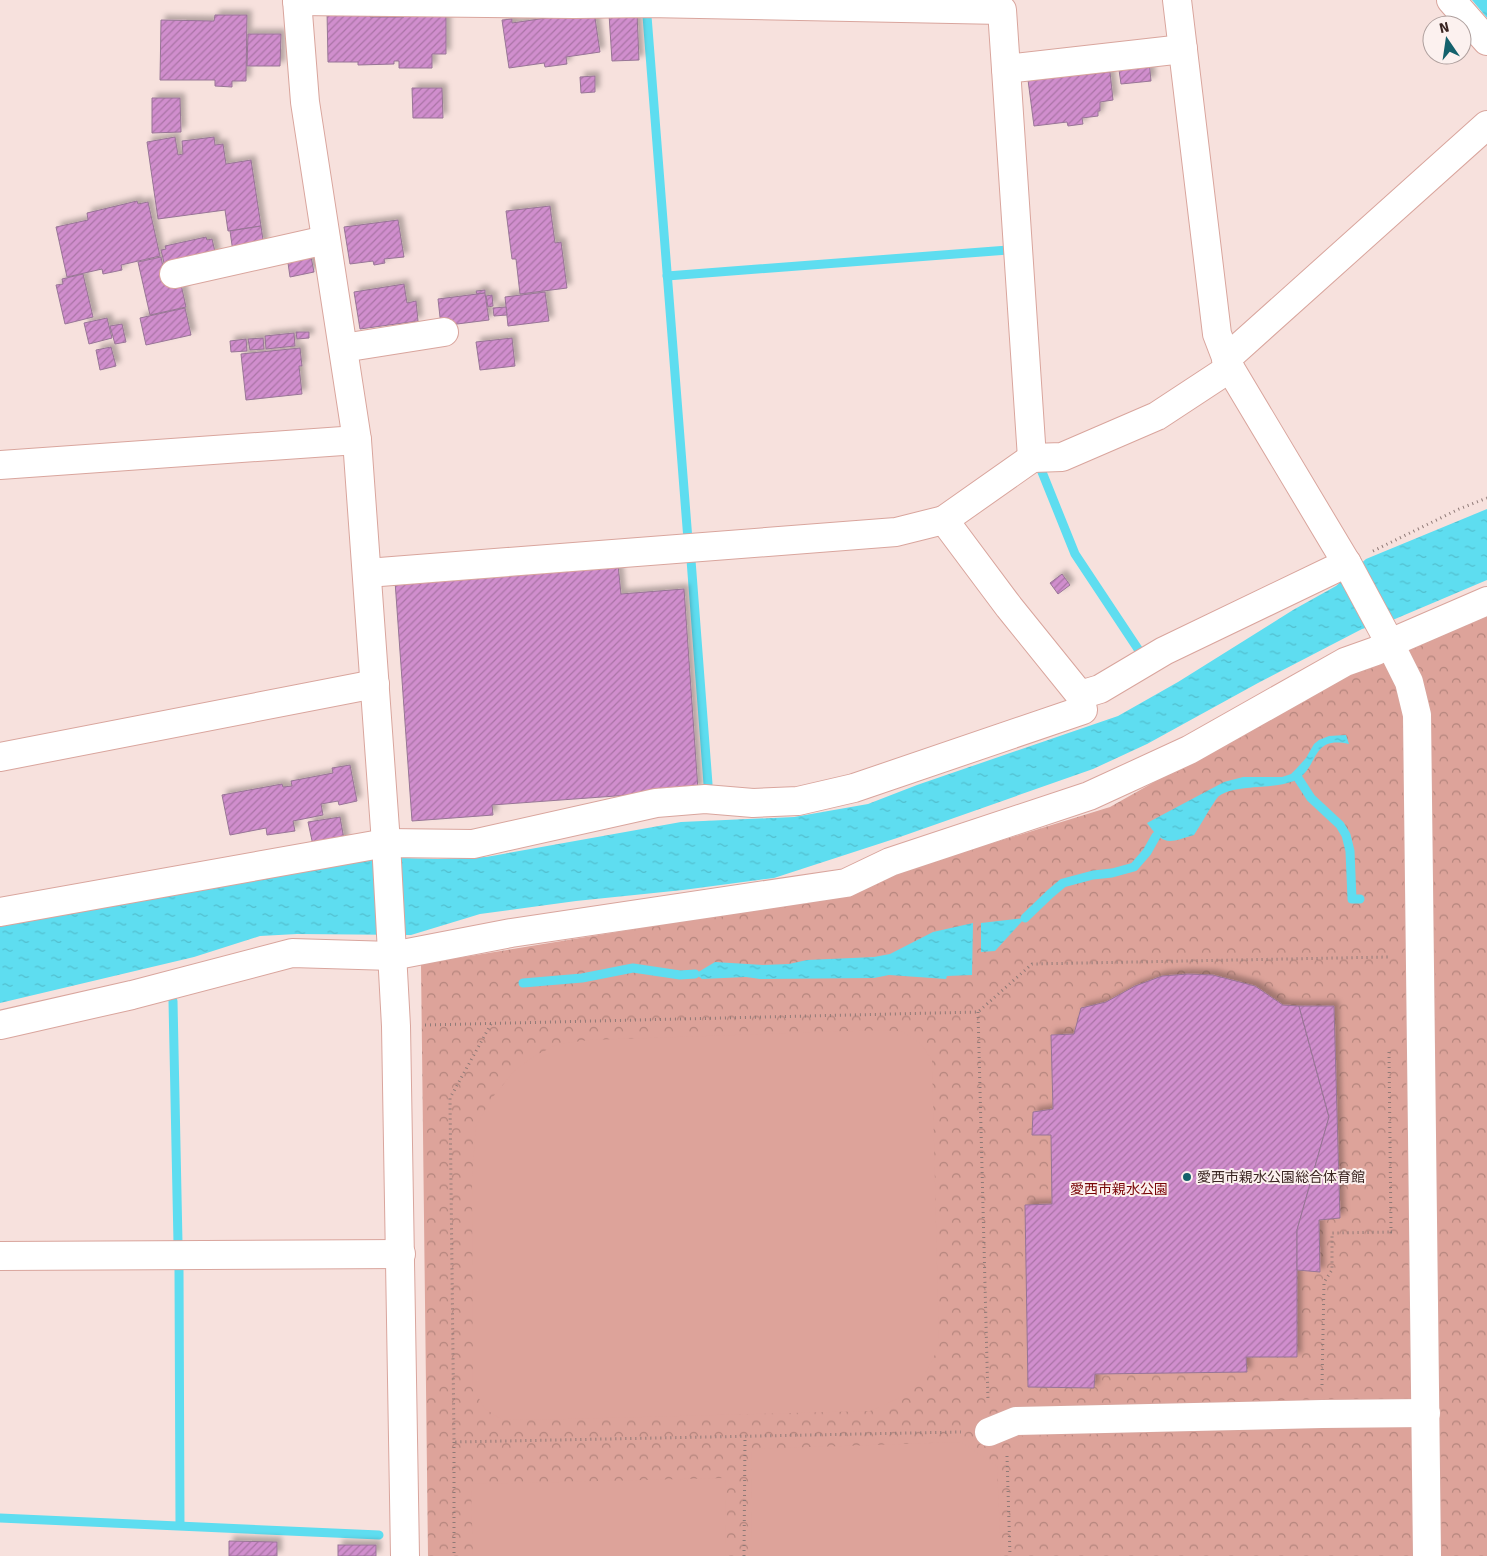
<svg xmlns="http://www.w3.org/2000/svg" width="1487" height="1556" font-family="Signika,'Noto Sans JP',sans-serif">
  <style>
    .forest { fill: url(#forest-crowns) }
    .pitch { fill: #dda39a }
    .water { fill: url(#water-ripples) }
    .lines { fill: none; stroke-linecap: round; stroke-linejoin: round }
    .stream { stroke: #5eddf0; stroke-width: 9 }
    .building { fill: url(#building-hatch); stroke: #987596; filter: url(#shadow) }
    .minor-casing { stroke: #d9a59d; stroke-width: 30 }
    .path { stroke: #8f7a77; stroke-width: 3; stroke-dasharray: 1 4; stroke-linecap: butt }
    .minor { stroke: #fff; stroke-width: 28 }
    .poi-dot { fill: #14616c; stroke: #fcf1ef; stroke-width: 2 }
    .labels { text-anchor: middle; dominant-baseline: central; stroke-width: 4; stroke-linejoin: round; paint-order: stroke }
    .poi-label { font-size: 14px; fill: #392421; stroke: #fcf1ef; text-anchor: start }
    .park-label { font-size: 14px; fill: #780405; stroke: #fcf1ef }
  </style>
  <defs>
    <pattern id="forest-crowns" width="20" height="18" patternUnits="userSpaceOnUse" patternTransform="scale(1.25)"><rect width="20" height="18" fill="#dda39a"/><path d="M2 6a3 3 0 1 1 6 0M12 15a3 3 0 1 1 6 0" fill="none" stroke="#b4857d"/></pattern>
    <pattern id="water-ripples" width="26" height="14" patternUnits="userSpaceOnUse" patternTransform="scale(1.25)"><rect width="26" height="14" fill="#5eddf0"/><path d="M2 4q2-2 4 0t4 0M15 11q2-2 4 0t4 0" fill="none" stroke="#52bece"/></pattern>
    <pattern id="building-hatch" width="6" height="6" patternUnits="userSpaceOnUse" patternTransform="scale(1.25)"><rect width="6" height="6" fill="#d08ecd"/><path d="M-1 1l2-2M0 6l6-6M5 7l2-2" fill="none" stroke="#aa74a6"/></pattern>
    <filter id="shadow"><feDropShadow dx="4.5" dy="-4.5" stdDeviation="2.5" flood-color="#0004"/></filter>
  </defs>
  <rect width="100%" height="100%" fill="#f7e1dd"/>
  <!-- forest -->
  <path class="forest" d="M1487 610V1556H428L421 964 837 896 899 872 1110 807 1349 672Z"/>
  <!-- pitch -->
  <g class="pitch">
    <path d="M883 1030 903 1032 921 1044 932 1060 939 1346C920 1388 912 1394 870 1411L530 1420 501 1419 485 1409 473 1388 472 1176 476 1126 492 1098 516 1069 538 1054 559 1044 589 1040Z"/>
    <path d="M961 1442 997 1466 1001 1556H751L752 1449Z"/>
    <path d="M725 1478 726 1556H473L471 1484Z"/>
  </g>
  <!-- water -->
  <g class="water">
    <path d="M1472 0H1487V18Z"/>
    <path d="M1487 509V580L1395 619 1362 629 1258 683 1147 744 1093 769 897 838 774 878 683 890 576 901 480 914 411 935 297 934 260 936 194 957 0 1003V922L364 857 438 859 486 857 681 822 794 817 868 804 917 785 1118 716 1178 682 1293 610 1336 586 1366 559Z"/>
    <path d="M1346 735 1349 744C1309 735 1320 769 1294 781 1271 790 1236 784 1219 796 1215 799 1199 828 1194 835 1168 843 1164 846 1147 823L1224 782 1243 777H1282L1291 774 1297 768 1306 758 1314 744 1319 740 1329 736Z"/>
    <path d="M1025 918 995 951 981 952V923Z"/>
    <path d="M973 923 972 975 947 976 946 979 889 975 874 978 760 979 746 977 702 979 695 974 715 962 763 965 789 964 807 960 874 957 890 954 933 932Z"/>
  </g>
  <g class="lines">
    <!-- stream -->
    <g class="stream">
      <path d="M647 16 688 540"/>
      <path d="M667 276 1008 250"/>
      <path d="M1040 467 1075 554 1140 652"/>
      <path d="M691 560 708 784"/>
      <path d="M1298 778 1311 798 1340 825 1346 835 1350 851 1352 899H1360"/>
      <path d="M1025 918 1050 894 1063 883 1093 875 1112 873 1134 867 1147 852 1156 836"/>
      <path d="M523 983 582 978 633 968 680 975 695 974"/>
      <path d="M173 1001 178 1243"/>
      <path d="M179 1270 180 1525"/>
      <path d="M0 1518 379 1535"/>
    </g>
  </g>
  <!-- building -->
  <g class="building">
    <path d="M327 11 370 13V17H404V14H446V54H432V68H399V61H394V64L358 65V62H328Z"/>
    <path d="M594 11 600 52 566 57 567 64 545 67 544 63 509 68 502 20 512 19V23Z"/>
    <path d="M637 13 639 60 612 61 609 14Z"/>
    <path d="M215 15H247L246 81H232V87L215 86V80H160L161 20 214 21Z"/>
    <path d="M248 34H281L280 66H247Z"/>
    <path d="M1149 60 1151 81 1121 84 1118 63Z"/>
    <path d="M1110 72 1113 100 1100 102V111H1098V116L1082 118 1083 124 1068 126 1067 122 1034 126 1028 80Z"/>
    <path d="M595 76V92L581 93 580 77Z"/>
    <path d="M412 88H442L443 118H413Z"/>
    <path d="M152 98H180L181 132 152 133Z"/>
    <path d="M175 137 178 155 183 154 182 141 214 137 215 145 223 144 226 164 251 160 261 226 228 231 225 210 158 219 147 142Z"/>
    <path d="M137 201 138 204 148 202 160 256 121 265 122 270 103 274 102 269 67 277 56 227 88 220 87 213Z"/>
    <path d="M550 206 555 243 561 242 567 288 520 294 516 259H512L506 211Z"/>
    <path d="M398 220 404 257 384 259 385 263 374 265 373 261 350 264 344 227Z"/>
    <path d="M261 226 264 247 233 252 230 231Z"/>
    <path d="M206 237 207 240 212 239 216 256 165 267 161 250 166 249 165 246Z"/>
    <path d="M310 252 314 272 290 277 287 256Z"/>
    <path d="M161 257 166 283 180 280 186 307 150 315 138 262Z"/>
    <path d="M83 274 93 317 65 324 56 285 63 284 62 279Z"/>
    <path d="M404 284 407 303 416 301 418 321 360 329 354 292Z"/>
    <path d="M485 290V293L477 294 476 291Z"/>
    <path d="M545 292 549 321 508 326 505 297Z"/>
    <path d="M485 293 489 320 441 326 438 299Z"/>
    <path d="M492 295 493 306 488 307 486 296Z"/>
    <path d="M506 307 507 315 494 316 493 308Z"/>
    <path d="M185 308 191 335 146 345 140 318Z"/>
    <path d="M107 318 112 338 89 344 84 323Z"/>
    <path d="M122 324 126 342 115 344 110 326Z"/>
    <path d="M296 332H309V338L297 339Z"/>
    <path d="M294 333 295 346 266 349 265 336Z"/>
    <path d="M263 338 264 349 250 350 248 339Z"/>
    <path d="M512 338 515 366 480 370 476 342Z"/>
    <path d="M246 339 247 351 231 352 230 341Z"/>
    <path d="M111 347 116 366 100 370 96 350Z"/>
    <path d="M300 348 302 366H299L302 394 246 400 241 354Z"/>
    <path d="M618 565 621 594 684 589 698 790 492 805 493 815 412 821 395 581Z"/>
    <path d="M1062 574 1070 585 1058 594 1050 583Z"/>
    <path d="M350 765 357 801 339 805 338 801 321 804 323 815 293 821 295 831 267 835 266 828 230 835 222 795 282 784 283 787 292 786 291 781 333 773 332 768Z"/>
    <path d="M340 817 345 845 314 850 308 822Z"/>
    <path d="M1188 974 1213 975 1255 986 1283 1005 1299 1006 1329 1117 1297 1230V1357H1246L1247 1372 1095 1374 1094 1388 1028 1387 1025 1205 1052 1204 1051 1135H1032L1033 1112 1053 1109 1051 1035 1074 1034 1081 1008 1106 1002 1135 986 1162 976Z"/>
    <path d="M1299 1006H1334L1340 1218 1319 1220 1320 1272 1297 1270V1230L1329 1117Z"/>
    <path d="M229 1541 277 1542V1556H229Z"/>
    <rect x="338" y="1545" width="38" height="11"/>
  </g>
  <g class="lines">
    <defs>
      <g id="minor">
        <path d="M297 0 305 102 357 440 386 843 396 1026 405 1556"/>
        <path d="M1177 0 1217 334 1230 368 1349 567 1385 634 1409 682 1417 715 1427 1556"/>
        <path d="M1451 0 1487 41"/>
        <path d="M297 1 574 4 648 3 1002 10 1006 69"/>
        <path d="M1183 49 1006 69 1032 458 1062 457 1157 416 1230 368"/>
        <path d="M174 274 326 240"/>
        <path d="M343 348 444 332"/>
        <path d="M1226 359 1487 125"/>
        <path d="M1032 458 944 520 1009 607 1080 695 1100 689 1164 651 1347 563"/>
        <path d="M0 465 357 440"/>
        <path d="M367 573 896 532 944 520"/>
        <path d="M0 757 375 684"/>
        <path d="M0 912 386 843 473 844 656 803 705 799 753 803 798 801 854 788 1083 710 1080 695"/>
        <path d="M0 1025 132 995 292 953 392 956 511 933 846 883 890 862 1089 796 1189 750 1345 662 1376 651 1390 643 1487 601"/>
        <path d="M0 1256 401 1254"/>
        <path d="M989 1432 1016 1421 1322 1414 1426 1413"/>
      </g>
    </defs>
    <!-- minor casing -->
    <use href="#minor" class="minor-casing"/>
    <!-- path -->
    <g class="path">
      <path d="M1373 551 1459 509 1487 498"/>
      <path d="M978 1012 988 1401"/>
      <path d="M491 1024 450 1098 454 1442 961 1432"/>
      <path d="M425 1025 978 1012 1032 964 1388 957V955"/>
      <path d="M1389 1052 1391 1232H1395"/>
      <path d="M1322 1385 1324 1282 1332 1270V1233L1391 1232"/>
      <path d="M454 1442V1556"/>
      <path d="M1007 1456 1010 1556"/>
      <path d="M744 1556 745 1436"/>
    </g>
    <!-- minor -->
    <use href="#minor" class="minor"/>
  </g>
  <!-- markers -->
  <circle class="poi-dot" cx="1187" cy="1177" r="5"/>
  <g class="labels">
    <!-- poi labels -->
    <g class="poi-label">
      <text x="1197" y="1177">愛西市親水公園総合体育館</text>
    </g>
    <!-- park labels -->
    <g class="park-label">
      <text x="1119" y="1189">愛西市親水公園</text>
    </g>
  </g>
  <!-- north arrow -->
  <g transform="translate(1447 40) rotate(347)"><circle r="24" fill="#fcf1ef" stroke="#ae9f9d"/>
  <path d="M0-4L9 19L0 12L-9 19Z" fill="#14616c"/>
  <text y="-8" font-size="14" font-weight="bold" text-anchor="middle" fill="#392421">N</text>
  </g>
</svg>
